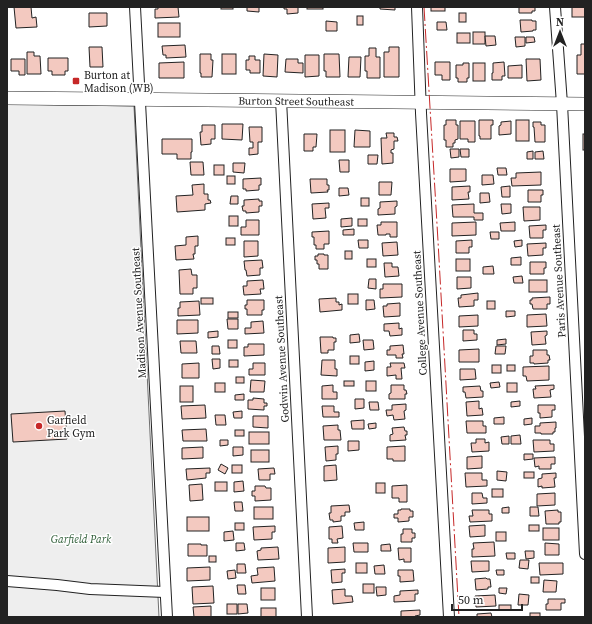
<svg xmlns="http://www.w3.org/2000/svg" width="592" height="624" font-family="'Source Serif 4',serif">
  <style>
    .park { fill: #eee; stroke: #6f6f6f }
    .building { fill: #f3c9c0; stroke: #222 }
    .lines { fill: none; stroke-linecap: round; stroke-linejoin: round }
    .minor-casing { stroke: #222; stroke-width: 12 }
    .major-casing { stroke: #222; stroke-width: 14 }
    .minor { stroke: #fff; stroke-width: 10 }
    .major { stroke: #fff; stroke-width: 13 }
    .power { stroke: #c62828; stroke-width: 1; stroke-dasharray: 14 3 2 3; stroke-linecap: butt }
    .poi-dot { fill: #c62828; stroke: #fff; stroke-width: 1.5 }
    .labels { text-anchor: middle; dominant-baseline: central; stroke-width: 3; stroke-linejoin: round; paint-order: stroke }
    .poi-label { font-size: 11px; fill: #222; stroke: #fff; text-anchor: start }
    .street-label { font-size: 11px; fill: #222; stroke: #fff }
    .park-label { font-size: 11px; font-style: italic; fill: #2f5e38; stroke: #fff }
  </style>
  <rect width="100%" height="100%" fill="#fff"/>
  <!-- park -->
  <path class="park" d="M7 104 134 106 159 617H7Z"/>
  <!-- building -->
  <g class="building">
    <path d="M14 7H31L32 18 36 17 37 27 16 28Z"/>
    <path d="M158 7H178L179 17 155 18V9H158Z"/>
    <rect x="221" y="7" width="12" height="2"/>
    <path d="M247 7H259V12L247 11Z"/>
    <path d="M284 7H298V13L287 14V9H284Z"/>
    <rect x="307" y="7" width="16" height="2"/>
    <path d="M380 7H395V10L380 9Z"/>
    <rect x="431" y="7" width="14" height="4"/>
    <path d="M519 7H535V11H532V13H519Z"/>
    <rect x="572" y="7" width="13" height="10"/>
    <path d="M89 13H107V26L89 27Z"/>
    <rect x="459" y="13" width="7" height="9"/>
    <rect x="357" y="16" width="6" height="9"/>
    <path d="M520 20H532V21H536V30H533V31L521 32Z"/>
    <path d="M326 21 337 22V31H326Z"/>
    <path d="M437 22H446L447 30H437Z"/>
    <rect x="158" y="23" width="22" height="14"/>
    <rect x="473" y="32" width="12" height="12"/>
    <rect x="457" y="33" width="13" height="10"/>
    <path d="M485 36H495L496 45 486 46Z"/>
    <path d="M515 37H525V46L516 47Z"/>
    <path d="M526 37H534L535 42 526 43Z"/>
    <path d="M581 44H585V74H577V55H581Z"/>
    <path d="M185 45 186 57 166 58V55H163L162 46Z"/>
    <path d="M89 47H102L103 67H90Z"/>
    <path d="M389 47H399V77H384V52H389Z"/>
    <path d="M369 48H376V57H380V78H367V71H365V56H369Z"/>
    <path d="M27 52H34V56H40L41 74H27Z"/>
    <path d="M200 54H211V60H213L212 77H201V73H200Z"/>
    <rect x="222" y="54" width="14" height="20"/>
    <path d="M264 54 278 55 277 77 263 76Z"/>
    <path d="M324 54H339L340 77H326V71H324Z"/>
    <path d="M305 55H319V76L305 77Z"/>
    <path d="M249 56H255V60H260V73H250V70H246V60H249Z"/>
    <path d="M349 57H361L360 77H348Z"/>
    <path d="M48 58H68V71H65V75H52V71H48Z"/>
    <path d="M11 59H25V75H19V71H11Z"/>
    <path d="M286 59H298V63H303V73L285 72Z"/>
    <path d="M526 59H540L541 80 527 81Z"/>
    <path d="M184 62V78H159V63Z"/>
    <path d="M435 62H450V80H442V75H435Z"/>
    <path d="M504 62 505 76H502V80H492V73H493V63Z"/>
    <path d="M463 63H469V78H467V82H458V78H456V65H463Z"/>
    <rect x="473" y="63" width="12" height="18"/>
    <path d="M522 65V78H508V66Z"/>
    <path d="M446 120H456V125H458V139L455 140V143H453V147H446V140H444V125H446Z"/>
    <path d="M479 120H493V125H491V139H480V136H479Z"/>
    <rect x="516" y="120" width="13" height="21"/>
    <path d="M460 121H475V142H468V139H460Z"/>
    <path d="M511 121V134L499 135V126L501 125V122Z"/>
    <path d="M533 122H541V125H545V142H535L534 127H533Z"/>
    <path d="M222 124H243L242 140 222 139Z"/>
    <path d="M202 125H215V139H211V144L201 145 200 132H202Z"/>
    <path d="M249 127H262V142H258V154L249 155V148H253V142H250Z"/>
    <rect x="330" y="130" width="15" height="22"/>
    <path d="M355 130 370 131V147H354Z"/>
    <path d="M386 133H394V137H397L398 141H394V149L391 150V153H393V163L382 164 381 138H387Z"/>
    <path d="M304 134H317L316 147H313V151H304Z"/>
    <rect x="583" y="134" width="2" height="16"/>
    <path d="M162 139H192V152H191V159H177V154H162Z"/>
    <path d="M450 149H459V157L451 158Z"/>
    <path d="M460 149H469V157H461Z"/>
    <path d="M533 151V159H527V152Z"/>
    <path d="M543 151 544 159H535V152Z"/>
    <path d="M368 155H378L377 164H368Z"/>
    <path d="M339 160H349V172H340Z"/>
    <path d="M190 162H203L204 175H191Z"/>
    <path d="M233 163H245L244 173 233 172Z"/>
    <rect x="214" y="165" width="10" height="10"/>
    <path d="M497 168H506L507 175H498Z"/>
    <path d="M450 169H466V181L450 182Z"/>
    <path d="M541 172V185L512 186 511 178H516V173Z"/>
    <path d="M482 175H493L494 184 482 185Z"/>
    <rect x="227" y="176" width="8" height="8"/>
    <path d="M261 178V185H259V190L246 191V189H243V179Z"/>
    <path d="M310 179H327V185H329V190H327L328 192 311 193Z"/>
    <path d="M379 182H392L391 195H379Z"/>
    <path d="M204 184V194H208V200H210L211 203 205 204V210L177 212 176 196 193 195 192 185Z"/>
    <path d="M470 186V192H468L469 199 452 200V187Z"/>
    <path d="M510 186V197H502L501 187Z"/>
    <path d="M339 188H348L349 195 339 196Z"/>
    <path d="M528 190H543V195H541V202H528Z"/>
    <path d="M480 193H489L490 202 480 203Z"/>
    <path d="M231 196H238V204H230Z"/>
    <rect x="361" y="198" width="8" height="8"/>
    <path d="M259 199V201H262V206H259V212L246 213V211H243L242 206H244V200Z"/>
    <path d="M397 201V206L395 207V214L378 215V209L380 208V202Z"/>
    <path d="M329 203V208H325L326 218 313 219 312 204Z"/>
    <path d="M474 204V213H483V220H474V217H453L452 205Z"/>
    <path d="M501 204H511V213L502 214Z"/>
    <path d="M523 207H540V220L524 221Z"/>
    <rect x="229" y="216" width="9" height="10"/>
    <path d="M352 218V226L341 227V219Z"/>
    <rect x="358" y="219" width="9" height="7"/>
    <path d="M246 220H259V235H241V227H246Z"/>
    <path d="M381 222H397V237H390V234H386V235H378L377 225H381Z"/>
    <path d="M476 222V235L452 236V223Z"/>
    <path d="M515 222V231H501L500 223Z"/>
    <path d="M546 225V230H543V238H530L529 226Z"/>
    <path d="M354 229V235H343V230Z"/>
    <path d="M329 231V244H324V249H316V245H314V237H312V232Z"/>
    <path d="M490 232H499V239H491Z"/>
    <path d="M198 236V246H195V254H193L194 259 176 260 175 246 186 245V237Z"/>
    <rect x="226" y="238" width="9" height="7"/>
    <path d="M358 240H368V248H359Z"/>
    <path d="M472 240V247H469V253H456V241Z"/>
    <path d="M522 240V246L515 247 514 241Z"/>
    <path d="M244 241H258V256L244 257Z"/>
    <path d="M397 242 398 255 383 256 382 243Z"/>
    <path d="M546 243V248H543V255L528 256 527 244Z"/>
    <rect x="345" y="251" width="7" height="8"/>
    <path d="M318 254H324V255H328V269H319V264H317V260H315V256H318Z"/>
    <path d="M521 257V265H511V258Z"/>
    <rect x="367" y="259" width="9" height="8"/>
    <rect x="456" y="259" width="14" height="12"/>
    <path d="M262 260 263 268H260V275L247 276 246 270H245L244 261Z"/>
    <path d="M530 262H546V268H544V274H530Z"/>
    <path d="M384 263H392V267H398L399 276 385 277Z"/>
    <path d="M493 266 494 274H483V267Z"/>
    <path d="M191 269 192 275H197V288H193V294H180L179 270Z"/>
    <path d="M522 276 523 283H514L513 277Z"/>
    <path d="M457 277H471V288L457 289Z"/>
    <path d="M369 279H376V289L368 288Z"/>
    <path d="M263 280 264 289H260L261 294 244 295 243 286H247V281Z"/>
    <rect x="529" y="280" width="18" height="12"/>
    <path d="M383 284H402V297L380 298V289H383Z"/>
    <path d="M478 293V300H474V306L459 307 458 298H461V295Z"/>
    <rect x="348" y="294" width="10" height="10"/>
    <path d="M550 297V304H547V309H533L532 304H530V300H532V298Z"/>
    <rect x="201" y="298" width="12" height="6"/>
    <path d="M336 298V302H339V305L342 304V310L320 312 319 299Z"/>
    <path d="M247 300H264V310H262V315H247V309H245V305H247Z"/>
    <path d="M366 300H374L375 309 366 310Z"/>
    <path d="M199 301 200 315 178 316V308H180V302Z"/>
    <rect x="487" y="301" width="8" height="8"/>
    <path d="M400 303V316L384 317 383 306H387V304Z"/>
    <path d="M506 311H515V316L506 317Z"/>
    <rect x="228" y="312" width="10" height="6"/>
    <path d="M546 314 547 326 527 327V315Z"/>
    <path d="M478 315V326L459 327V316Z"/>
    <path d="M227 319H238V329H228Z"/>
    <path d="M177 320H198V333L177 334Z"/>
    <path d="M263 321 264 333 245 334V328H251V322Z"/>
    <path d="M399 323V329L402 328V335L390 336 389 331H384V324Z"/>
    <path d="M463 330H474V334H477V340L463 341Z"/>
    <path d="M218 331V337L208 338V332Z"/>
    <path d="M547 331V335L545 336 546 344 532 345 531 332Z"/>
    <path d="M359 334 360 342 350 343V335Z"/>
    <path d="M320 337H333V338H336V342H334V350H328V353H321Z"/>
    <path d="M506 339V344L497 345V340Z"/>
    <rect x="228" y="340" width="9" height="8"/>
    <path d="M363 340H373L374 349 364 350Z"/>
    <path d="M180 341H196L197 353H181Z"/>
    <path d="M248 344H264V355L244 356V347H248Z"/>
    <path d="M403 345 404 354H402L403 358H396V355H387V350H390V346Z"/>
    <path d="M212 346H219L220 354H212Z"/>
    <path d="M496 346H506L505 354H495Z"/>
    <path d="M479 349V362H459V350Z"/>
    <path d="M533 350H547V355H549L550 360H548V363L534 364V363H530V356H533Z"/>
    <rect x="350" y="356" width="9" height="8"/>
    <path d="M212 359H220V368L213 369Z"/>
    <rect x="229" y="360" width="9" height="7"/>
    <path d="M322 360H335V369H337V376L321 375Z"/>
    <path d="M374 361V370L365 371V362Z"/>
    <path d="M199 363V378H182V364Z"/>
    <path d="M253 363H265V375H249V369H253Z"/>
    <path d="M390 363H404L405 368H401L402 379H396V375L387 376V367H391Z"/>
    <rect x="492" y="365" width="9" height="8"/>
    <rect x="507" y="365" width="8" height="6"/>
    <path d="M549 366V380L527 381 526 376H523V367Z"/>
    <path d="M460 369H475L476 379 460 380Z"/>
    <rect x="236" y="377" width="8" height="6"/>
    <path d="M251 380 265 381 264 392H250Z"/>
    <rect x="344" y="381" width="10" height="5"/>
    <rect x="366" y="381" width="10" height="10"/>
    <path d="M499 382 500 387 491 388 490 383Z"/>
    <rect x="215" y="383" width="10" height="9"/>
    <rect x="507" y="383" width="10" height="9"/>
    <path d="M333 385V392H337V399H322V386Z"/>
    <path d="M391 385H404V390H406L407 394H405V399H389V394L391 393Z"/>
    <path d="M554 385V389L550 390 551 397 534 398 533 389H536L535 386Z"/>
    <rect x="180" y="386" width="13" height="16"/>
    <path d="M480 386 481 391H483V397L466 398 465 392H463V387Z"/>
    <path d="M244 394V400H235V395Z"/>
    <path d="M253 398 264 399V403H267V406H264V410L248 409V400H253Z"/>
    <path d="M355 399H364V408L355 409Z"/>
    <path d="M479 401V409L482 408 483 415 467 416 466 402Z"/>
    <path d="M520 401V406L511 407V402Z"/>
    <path d="M369 402H378L379 410H370Z"/>
    <path d="M406 404V410L404 411 405 419 394 420 393 415 387 416 386 410H392V405Z"/>
    <path d="M205 405 206 418 182 419 181 406Z"/>
    <path d="M538 405H555V410H552V417L540 418V413H538Z"/>
    <path d="M322 406H334V412H339V417H323Z"/>
    <path d="M65 411 67 439 13 442 11 414Z"/>
    <path d="M242 411V418H234L233 412Z"/>
    <path d="M215 415H225L226 425H216Z"/>
    <path d="M253 416H268V428L253 427Z"/>
    <path d="M504 417V424H494V418Z"/>
    <path d="M532 418V424L524 425V419Z"/>
    <path d="M364 420V429H352L351 421Z"/>
    <path d="M466 421H483V426H486V433H467Z"/>
    <path d="M556 422V428H555V432H553V434H541V433H535V426H540V423Z"/>
    <path d="M376 423V428L369 429 368 424Z"/>
    <path d="M338 425V430H340L341 440H324L323 426Z"/>
    <path d="M404 427 405 431H407V435H405L406 440 390 441V435L393 434 392 428Z"/>
    <path d="M206 429 207 441H183L182 430Z"/>
    <rect x="235" y="430" width="9" height="6"/>
    <rect x="249" y="432" width="20" height="12"/>
    <path d="M520 435 521 444H511V436Z"/>
    <path d="M509 436V444H502L501 437Z"/>
    <path d="M476 439H485V443L489 442V451L472 452 471 443H476Z"/>
    <path d="M220 440H228V445L220 446Z"/>
    <path d="M533 440H550V444H554V451L534 452Z"/>
    <path d="M348 441H359V450L348 451Z"/>
    <path d="M338 446V454H336V460L326 461 325 447Z"/>
    <path d="M405 446V461H393V459H387V447Z"/>
    <path d="M203 447V458L182 459V448Z"/>
    <path d="M233 447H243V455L233 456Z"/>
    <rect x="251" y="450" width="18" height="12"/>
    <path d="M524 454H533V459L524 460Z"/>
    <path d="M482 456V468L467 469V457Z"/>
    <path d="M555 457V464H551V469H539V466L535 467 534 458Z"/>
    <path d="M221 464 228 468 225 474 218 470Z"/>
    <rect x="232" y="465" width="10" height="8"/>
    <path d="M336 465 337 480 324 481V466Z"/>
    <path d="M210 468V473H206V478L187 480 186 469Z"/>
    <path d="M274 468 275 474H270V480H259L258 469Z"/>
    <path d="M497 471 507 472 506 481 497 480Z"/>
    <rect x="524" y="472" width="10" height="6"/>
    <path d="M465 473H482V480H487V486L466 487Z"/>
    <path d="M556 473V478H554L555 487 542 488V486L538 487V479L542 478V474Z"/>
    <path d="M243 481 244 491 234 492V482Z"/>
    <rect x="215" y="482" width="12" height="9"/>
    <rect x="376" y="483" width="9" height="10"/>
    <path d="M202 484 203 500 190 501 189 485Z"/>
    <path d="M407 485V502H399V498H392V486Z"/>
    <path d="M255 486H265L266 488H271V500L255 501V496H252V491H255Z"/>
    <rect x="492" y="489" width="11" height="8"/>
    <path d="M472 493H482L483 498H487V503L472 504Z"/>
    <path d="M555 493V505L537 506V494Z"/>
    <path d="M234 502H242L243 511H235Z"/>
    <path d="M349 505 350 512H345V516H341V521L333 522V520H330L329 513H331V506Z"/>
    <rect x="254" y="507" width="19" height="12"/>
    <path d="M509 507V513H502V508Z"/>
    <path d="M530 507H538L539 516H530Z"/>
    <path d="M401 509H410V511H413V517H409V521L398 522V518H394V514H398V510H401Z"/>
    <path d="M472 510H489V514H492V521L470 522 469 516H473Z"/>
    <path d="M558 510V512H561V522H559V524H546L545 511Z"/>
    <rect x="187" y="517" width="22" height="14"/>
    <path d="M364 522V530H355L354 523Z"/>
    <rect x="235" y="523" width="9" height="7"/>
    <path d="M485 525V536L470 537 469 526Z"/>
    <rect x="529" y="525" width="10" height="6"/>
    <path d="M275 526V532H272V539L254 540 253 527Z"/>
    <path d="M342 526 343 538 337 539 338 543H332V539H329V527Z"/>
    <rect x="543" y="528" width="16" height="12"/>
    <path d="M403 529H412V533H415V538H412V542H401V534H403Z"/>
    <path d="M233 531 234 540 224 541V532Z"/>
    <rect x="496" y="532" width="10" height="9"/>
    <path d="M494 542 495 556 472 557V549H474L473 543Z"/>
    <path d="M236 543H244L245 550 236 551Z"/>
    <path d="M353 543H368V552H354Z"/>
    <path d="M545 543 559 544V555H545Z"/>
    <path d="M188 544H201V545H207V556H188Z"/>
    <path d="M390 544 391 551H381V545Z"/>
    <path d="M278 547 279 559 258 560 257 551 261 550V548Z"/>
    <path d="M345 547V562L328 563V548Z"/>
    <path d="M398 548H411V562H404V559L399 560Z"/>
    <path d="M525 551H534V558L526 559Z"/>
    <path d="M506 553H515V559H507Z"/>
    <rect x="209" y="556" width="7" height="6"/>
    <path d="M520 560H529L528 569 519 568Z"/>
    <path d="M471 561H489V571L472 572Z"/>
    <rect x="356" y="563" width="11" height="10"/>
    <path d="M539 563H563V574L540 575Z"/>
    <path d="M237 564H245L246 573H237Z"/>
    <path d="M384 565 385 574H375L374 566Z"/>
    <path d="M210 567V580L187 581V568Z"/>
    <path d="M274 567 275 581 252 583 251 576 258 575 257 568Z"/>
    <path d="M345 569V573H342V582L332 583 331 570Z"/>
    <path d="M235 570 236 578 228 579 227 571Z"/>
    <path d="M398 570H413L414 581 400 582V576H398Z"/>
    <path d="M496 570H504V575H497Z"/>
    <rect x="531" y="577" width="8" height="6"/>
    <path d="M486 578 487 579H490L491 587H488V589L476 590 475 579Z"/>
    <path d="M544 580 557 581 556 592H543Z"/>
    <rect x="363" y="584" width="11" height="9"/>
    <path d="M237 585H245L246 594H238Z"/>
    <path d="M213 586 214 603 193 604 192 587Z"/>
    <path d="M376 587H386V595L377 596Z"/>
    <rect x="261" y="588" width="14" height="12"/>
    <path d="M499 588H507L506 594 499 593Z"/>
    <path d="M345 589V596H352L353 602 333 604 332 590Z"/>
    <path d="M418 590V594H415V601L394 602V596L400 595V591Z"/>
    <path d="M519 594 529 595 528 605H518Z"/>
    <path d="M495 595 496 606 476 607 475 596Z"/>
    <path d="M548 599H565V603H561V610H546V604H548Z"/>
    <rect x="227" y="604" width="10" height="10"/>
    <path d="M238 604H247L248 613 238 614Z"/>
    <rect x="499" y="605" width="12" height="5"/>
    <path d="M211 606V617H194L193 607Z"/>
    <rect x="261" y="608" width="15" height="9"/>
    <path d="M420 610V615L415 616 416 617H401V611Z"/>
    <path d="M491 613 492 617H477V614Z"/>
    <rect x="530" y="613" width="10" height="4"/>
  </g>
  <g class="lines">
    <defs>
      <g id="minor">
        <path d="M135 7 167 617"/>
        <path d="M417 7 421 113 449 617"/>
        <path d="M555 7 562 104 585 554"/>
        <path d="M281 100 307 617"/>
        <path d="M7 581 57 585 90 589 165 592"/>
      </g>
      <g id="major">
        <path id="s1" d="M7 98 585 104"/>
      </g>
    </defs>
    <!-- minor casing -->
    <use href="#minor" class="minor-casing"/>
    <!-- major casing -->
    <use href="#major" class="major-casing"/>
    <!-- minor -->
    <use href="#minor" class="minor"/>
    <!-- major -->
    <use href="#major" class="major"/>
    <!-- power -->
    <path class="power" d="M424 7 438 241 459 617"/>
  </g>
  <!-- markers -->
  <g class="poi-dot">
    <rect x="72" y="77" width="8" height="8" rx="2"/>
    <circle cx="39" cy="426" r="4"/>
  </g>
  <g class="labels">
    <!-- poi labels -->
    <g class="poi-label">
      <text x="84" y="75">Burton at<tspan x="84" dy="13">Madison (WB)</tspan></text>
      <text x="47" y="420">Garfield<tspan x="47" dy="13">Park Gym</tspan></text>
    </g>
    <!-- street labels -->
    <g class="street-label">
      <text stroke="none"><textPath href="#s1" startOffset="289">Burton Street Southeast</textPath></text>
      <text transform="translate(559 281) rotate(-93)">Paris Avenue Southeast</text>
      <text transform="translate(139 313) rotate(-93)">Madison Avenue Southeast</text>
      <text transform="translate(420 313) rotate(-93)">College Avenue Southeast</text>
      <text transform="translate(282 359) rotate(-93)">Godwin Avenue Southeast</text>
    </g>
    <!-- park labels -->
    <g class="park-label">
      <text x="81" y="539">Garfield Park</text>
    </g>
  </g>
  <!-- border -->
  <rect width="592" height="624" fill="none" stroke="#222222" stroke-width="16"/>
  <!-- north arrow -->
  <g transform="translate(560 32)" stroke="#ffffff" stroke-width="3" paint-order="stroke">
  <path d="M0-3L7 15L0 10L-7 15Z" fill="#222222"/>
  <text y="-6" font-size="11" font-weight="bold" text-anchor="middle" fill="#222222">N</text>
  </g>
  <!-- scale -->
  <path d="M452 604v6h70v-6" fill="none" stroke="#222222" stroke-width="2"/>
  <text x="458" y="604" font-size="12" fill="#222222" stroke="#ffffff" stroke-width="3" paint-order="stroke">50 m</text>
</svg>
